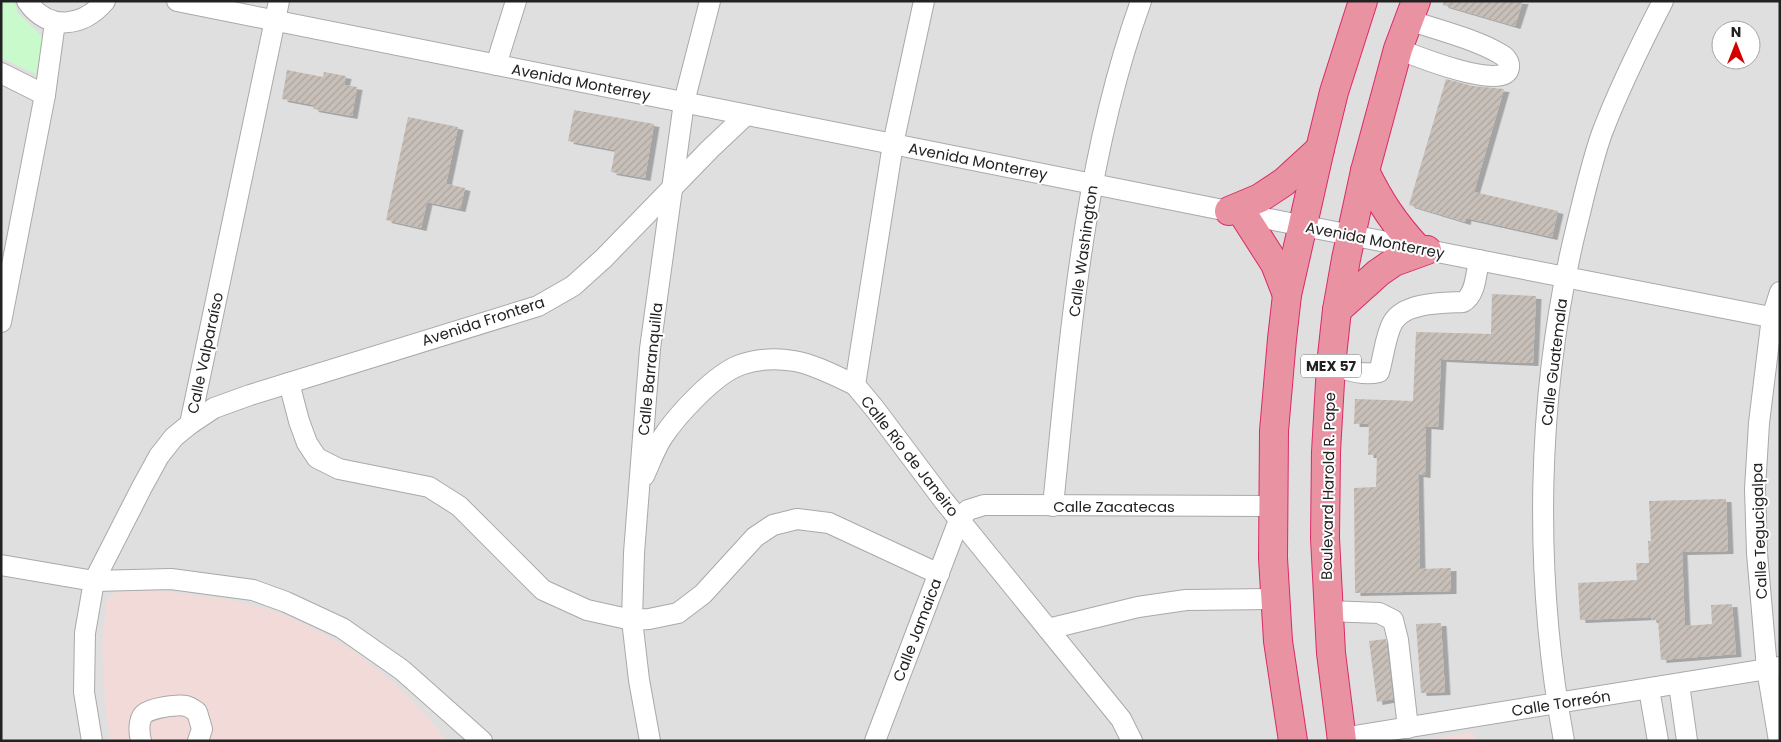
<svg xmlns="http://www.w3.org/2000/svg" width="1781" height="742" font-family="Poppins,sans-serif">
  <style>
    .residential { fill: #e0dfdf; fill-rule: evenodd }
    .commercial { fill: #f2dad9 }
    .park { fill: #c8facc }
    .building { fill: url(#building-hatch); filter: url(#shadow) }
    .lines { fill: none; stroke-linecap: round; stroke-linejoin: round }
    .minor-casing { stroke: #a9a9a9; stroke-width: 22 }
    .highway-casing { stroke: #dc2a67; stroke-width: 30 }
    .minor { stroke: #fff; stroke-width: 20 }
    .highway { stroke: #e892a2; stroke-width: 28 }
    .labels { text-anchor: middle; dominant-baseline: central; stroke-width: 4; stroke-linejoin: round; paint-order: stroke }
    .shield { fill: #fff; stroke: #646464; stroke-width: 1 }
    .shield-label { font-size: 14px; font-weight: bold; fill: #222 }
    .street-label { font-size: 15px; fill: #222; stroke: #fff }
  </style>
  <defs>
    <pattern id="building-hatch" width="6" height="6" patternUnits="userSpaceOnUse" patternTransform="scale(1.25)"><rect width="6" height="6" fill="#c7bfb8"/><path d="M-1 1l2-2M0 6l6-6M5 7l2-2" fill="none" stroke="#aba49e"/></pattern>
    <filter id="shadow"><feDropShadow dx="5.5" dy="3" stdDeviation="0" flood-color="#0004"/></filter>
  </defs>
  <rect width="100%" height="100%" fill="#f2efe9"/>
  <!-- residential -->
  <path class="residential" d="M1 1H1780V741H1ZM1721 30H1751V60H1721Z"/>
  <!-- commercial -->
  <g class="commercial">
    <path d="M142 588 226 599 265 608 297 620 354 651 397 686 427 716 447 741H110L105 702 102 645 107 600 116 591Z"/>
    <path d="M1473 732 1475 741H1420Z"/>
  </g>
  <!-- park -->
  <path class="park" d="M1 1H14L18 13 43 37 36 74 1 58Z"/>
  <!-- building -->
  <g class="building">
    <path d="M1444 1H1523L1515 26 1443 5Z"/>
    <path d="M287 70 323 77 324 72 346 76 344 85 357 87 352 116 313 109 314 105 282 99Z"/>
    <path d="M1446 79 1473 86 1504 89 1474 192 1558 211 1552 237 1466 218 1465 222 1409 205Z"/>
    <path d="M574 110 654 124 645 178 611 172 615 150 568 141Z"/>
    <path d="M408 117 458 127 446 184 465 188 460 209 427 202 421 228 386 220Z"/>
    <path d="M1492 294 1536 296 1533 363 1441 359 1438 427 1426 426 1425 475 1418 474 1420 569 1451 568V591L1355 593 1354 488 1376 487 1377 455H1368L1369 424H1354L1355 399 1413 401 1416 332 1491 334Z"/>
    <path d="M1726 499 1728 551 1682 552 1685 626 1712 624 1711 605 1732 604 1736 654 1661 660 1658 620H1651V617L1580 620 1578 583 1637 580 1636 563H1649L1648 541H1651L1649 501Z"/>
    <path d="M1441 623 1445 692 1421 693 1416 624Z"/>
    <path d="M1386 639 1393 699 1377 702 1369 641Z"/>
  </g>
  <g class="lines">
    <defs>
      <g id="minor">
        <path d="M27 1C48 32 83 27 105 1"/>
        <path d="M177 1 1243 214 1780 319"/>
        <path d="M924 1 893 144 855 385 875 409 944 501 1121 719 1132 741"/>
        <path d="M1398 49C1413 55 1504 92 1509 68 1510 63 1506 57 1502 55 1478 40 1436 29 1408 20"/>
        <path d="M496 65 516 1"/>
        <path d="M1 73 45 95"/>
        <path d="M1 322 45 95 55 22"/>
        <path d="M1331 365C1347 370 1363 376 1379 372 1384 356 1385 336 1393 322 1405 302 1443 303 1463 302 1476 295 1476 273 1479 260"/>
        <path d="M289 383 299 421 307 443 317 458 339 469 429 487 459 506 543 590 587 610 632 620 649 619 678 613 703 594 755 537 773 525 797 519 829 523 939 574"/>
        <path d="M190 424 214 408 250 395 538 306 573 286 604 258 710 149 746 115"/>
        <path d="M644 476C650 463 655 449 662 438 677 415 715 374 740 365 757 359 776 358 794 361 813 364 836 376 855 385"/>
        <path d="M1053 506C1070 337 1083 162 1141 1"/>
        <path d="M1 565 94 581 171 579 253 590 286 602 342 628 402 670 482 741"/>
        <path d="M1328 611 1379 613 1393 620 1398 640 1408 728"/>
        <path d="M1048 629 1138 607 1186 600 1274 599"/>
        <path d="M1679 684 1687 741"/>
        <path d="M1649 689 1658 741"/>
        <path d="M1342 738 1779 667"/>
        <path d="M92 741 84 692 85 633 94 581 142 487 159 456 174 437 190 424 279 1"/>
        <path d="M141 741C139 733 138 720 144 714 150 708 178 704 186 706 190 707 194 710 197 712L202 729 198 741"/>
        <path d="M650 741 639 680 632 620 634 553 646 399 650 349 684 102 710 1"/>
        <path d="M875 741 959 520 968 510 984 505 1273 506"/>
        <path d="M1564 741C1533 574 1536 394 1576 229 1584 197 1591 164 1602 133 1619 88 1641 44 1663 1"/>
        <path d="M1779 741 1767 669 1757 553 1755 489 1759 423 1772 317 1780 292"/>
      </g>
      <g id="highway">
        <path d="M1365 171C1380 202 1394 223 1417 248"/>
        <path d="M1229 211 1260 198 1284 182 1320 149"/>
        <path d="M1243 214 1275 264 1287 295"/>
        <path d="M1337 310 1378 273 1394 262 1427 250"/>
        <path d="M1293 741 1278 641 1273 558 1274 431 1282 339 1287 295 1320 149 1334 92 1363 1"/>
        <path d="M1342 741 1331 653 1325 538 1326 452 1331 365 1337 310 1346 259 1365 171 1398 49 1416 1"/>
      </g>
    </defs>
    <!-- minor casing -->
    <use href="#minor" class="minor-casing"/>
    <!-- highway casing -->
    <use href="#highway" class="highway-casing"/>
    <!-- minor -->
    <use href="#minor" class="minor"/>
    <!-- highway -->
    <use href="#highway" class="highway"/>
  </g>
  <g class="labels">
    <!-- shield labels -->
    <rect class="shield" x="1301" y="354.5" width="60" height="23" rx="4"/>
    <g class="shield-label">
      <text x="1331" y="366">MEX 57</text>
    </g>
    <!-- street labels -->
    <g class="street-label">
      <text transform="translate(581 82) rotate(11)">Avenida Monterrey</text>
      <text transform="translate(978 161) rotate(11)">Avenida Monterrey</text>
      <text transform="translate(1375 240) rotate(11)">Avenida Monterrey</text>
      <text transform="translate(1083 251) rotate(-82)">Calle Washington</text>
      <text transform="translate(483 321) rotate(-18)">Avenida Frontera</text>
      <text transform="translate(205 353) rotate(-78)">Calle Valparaíso</text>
      <text transform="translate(1554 362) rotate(-83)">Calle Guatemala</text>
      <text transform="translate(650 369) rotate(-84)">Calle Barranquilla</text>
      <text transform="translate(910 456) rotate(52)">Calle Río de Janeiro</text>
      <text transform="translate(1328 486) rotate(-89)">Boulevard Harold R. Pape</text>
      <text x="1114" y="506">Calle Zacatecas</text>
      <text transform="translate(1759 531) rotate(-92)">Calle Tegucigalpa</text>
      <text transform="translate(917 630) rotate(-69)">Calle Jamaica</text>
      <text transform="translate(1561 703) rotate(-9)">Calle Torreón</text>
    </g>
  </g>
  <!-- border -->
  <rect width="1781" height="742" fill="none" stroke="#222222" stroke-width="5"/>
  <!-- north arrow -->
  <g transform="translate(1736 45)"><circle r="24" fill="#ffffff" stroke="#a7a7a7"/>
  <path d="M0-4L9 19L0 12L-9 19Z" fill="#d40000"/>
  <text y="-8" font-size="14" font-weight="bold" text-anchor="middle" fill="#222222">N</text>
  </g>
</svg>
